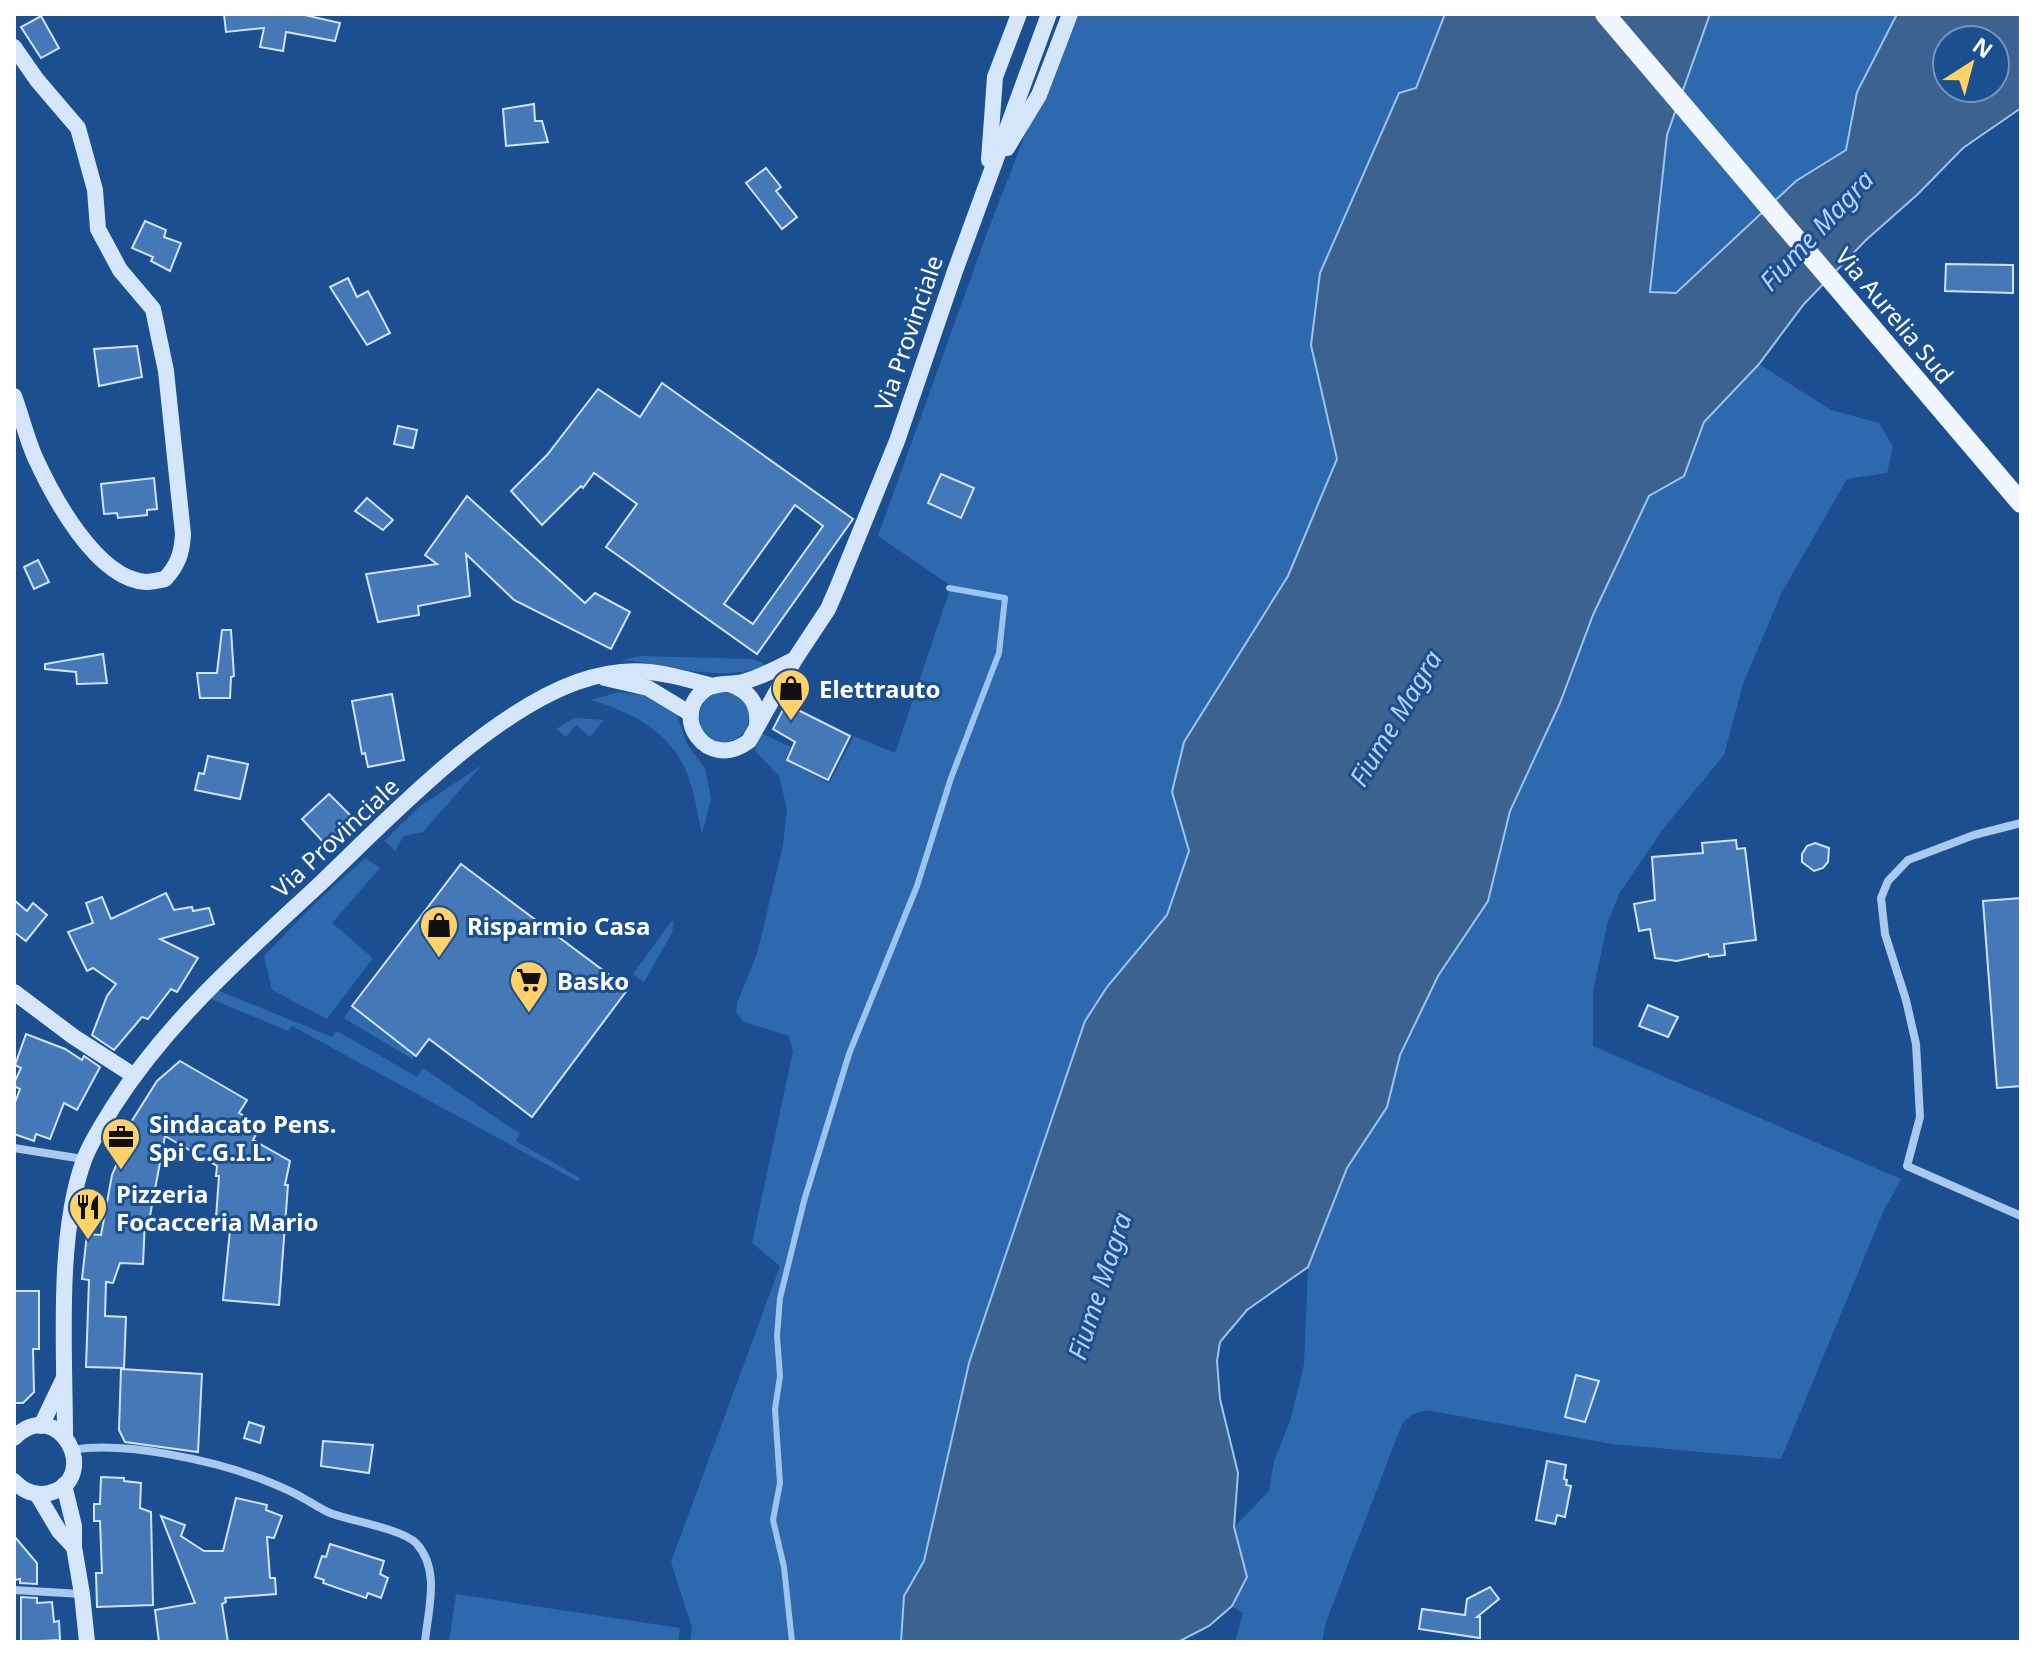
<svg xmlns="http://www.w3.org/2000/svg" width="2035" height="1656" font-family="'Noto Sans',sans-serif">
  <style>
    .green { fill: #2e69ad }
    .water { fill: #3c6290; stroke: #9cc4f0; stroke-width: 2; fill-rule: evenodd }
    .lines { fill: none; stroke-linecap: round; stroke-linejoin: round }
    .stream { stroke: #9cc4f0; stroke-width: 6 }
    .building { fill: #4478b7; stroke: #cfe3fa; stroke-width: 2; fill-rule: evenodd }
    .street { stroke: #a9c9ee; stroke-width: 8 }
    .secondary { stroke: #d6e6fa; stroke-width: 16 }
    .primary { stroke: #f0f6ff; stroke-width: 20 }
    .labels { text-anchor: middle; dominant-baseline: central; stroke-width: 6; stroke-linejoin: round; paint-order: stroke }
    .street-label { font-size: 24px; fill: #fff; stroke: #1b4f8f }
    .poi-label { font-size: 24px; font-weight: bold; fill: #fff; stroke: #1b4f8f; text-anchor: start }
    .water-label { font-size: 26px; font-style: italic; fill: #b5d3f5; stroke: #1b4f8f }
  </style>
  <rect width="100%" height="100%" fill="#1b4f8f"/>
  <!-- green -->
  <g class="green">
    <path d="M1072 14H1445L1416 88 1399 94 1320 273 1337 459 1288 576 1184 742 1172 792 1189 851 1167 915 1107 987 1085 1021 969 1363 924 1561 904 1596 901 1642H690L692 1628 671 1562 780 1266 752 1243 793 1051 789 1036 744 1022 736 1013 737 1003 757 954 783 845 787 809 779 776 755 751 761 733 791 747 785 760 829 783 854 736 895 753 951 586 878 536 987 233Z"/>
    <path d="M1710 14H1897L1857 92 1846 150 1796 181 1677 293 1649 292 1667 135Z"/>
    <path d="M1759 364 1831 410 1879 423 1893 447 1887 473 1847 479 1782 592 1743 684 1724 755 1663 829 1619 894 1607 925 1593 992V1046L1901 1179 1883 1212 1781 1459 1612 1444 1426 1410 1411 1415 1402 1424 1326 1622 1322 1642H1235L1243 1613 1232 1606 1247 1577 1234 1527 1269 1491 1274 1461 1291 1418 1304 1364 1308 1267 1347 1168 1387 1107 1400 1055 1438 976 1488 901 1510 811 1560 703 1593 615 1649 496 1684 476 1704 422Z"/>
    <path d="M641 656 753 659 766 665C719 685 669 663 621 660Z"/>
    <circle cx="724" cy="717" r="25"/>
    <path d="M619 692 649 696 677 715 687 744 705 768 711 798 702 834C698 818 696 801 691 785 677 735 637 714 591 700Z"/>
    <path d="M575 718 604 720 590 737 576 725 566 737 556 729Z"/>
    <path d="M482 765 423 832 404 836 395 850 384 841 419 807Z"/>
    <path d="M365 858 380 868 332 923 373 958 327 1019 272 990 264 956 313 905Z"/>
    <path d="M674 920 672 933 644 982 633 974 670 923Z"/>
    <path d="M217 990 332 1037 337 1031 417 1077 423 1068 520 1134 516 1141 580 1178 577 1181 292 1026 288 1031 209 998Z"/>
    <path d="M352 1006 416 1054 412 1059 344 1018Z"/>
    <path d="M456 1594 680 1628 678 1642H449Z"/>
  </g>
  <!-- water -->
  <path class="water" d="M1445 14H1710L1667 135 1650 292 1676 293 1796 181 1846 150 1857 92 1897 14H2021V108L1963 148 1918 194 1866 240 1804 304 1759 364 1704 422 1684 476 1649 496 1593 615 1560 703 1510 811 1488 901 1438 976 1400 1055 1387 1107 1347 1168 1308 1267 1247 1310 1220 1342 1217 1361 1220 1399 1238 1473 1234 1527 1247 1577 1232 1606 1209 1626 1178 1642H901L904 1596 924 1561 969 1363 1085 1021 1107 987 1167 915 1189 851 1172 792 1184 742 1288 576 1337 459 1311 345 1320 273 1399 93 1416 88ZM1947 40H1995V88H1947Z"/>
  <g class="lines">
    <!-- stream -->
    <path class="stream" d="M792 1642 784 1567 773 1520 780 1483 775 1409 780 1376 777 1336 780 1298 804 1201 849 1054 917 886 951 778 999 653 1005 598 949 588"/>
  </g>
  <!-- building -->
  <g class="building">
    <path d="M224 14H300L340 23 335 41 286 32 283 51 260 47 264 28 226 32Z"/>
    <path d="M41 16 59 48 41 58 21 27Z"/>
    <path d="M534 104 535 121H542L548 142 506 146 503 109Z"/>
    <path d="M766 168 781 187 776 191 797 217 782 229 746 183Z"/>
    <path d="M145 221 166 230 164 237 181 243 170 271 151 261 153 257 132 248Z"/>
    <path d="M1946 264 2013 265V293L1945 291Z"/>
    <path d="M348 278 357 297 368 291 390 333 367 345 330 287Z"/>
    <path d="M137 346 142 377 99 386 94 349Z"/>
    <path d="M662 383 853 519 757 654 606 547 637 504 594 473 583 488 581 486 542 525 511 491 547 455 598 389 640 417ZM795 505 823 526 753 624 724 604Z"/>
    <path d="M398 426 417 430 413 448 394 444Z"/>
    <path d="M941 474 974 488 961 518 928 503Z"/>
    <path d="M154 478 157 509 147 510V515L118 518 117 513 104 514 101 484Z"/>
    <path d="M467 496 585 603 595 593 630 612 611 649 514 600 466 554 470 596 418 606 419 615 378 622 366 574 437 564 425 555Z"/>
    <path d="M367 498 393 520 383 530 355 511Z"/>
    <path d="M38 560 49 582 34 589 24 567Z"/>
    <path d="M222 630H231L234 676 231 677 230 698H200L197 673H217Z"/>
    <path d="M103 654 107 683 77 684 76 672 45 669V664Z"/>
    <path d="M392 694 404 760 368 767 365 753 362 754 352 701Z"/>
    <path d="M786 704 850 736 828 780 787 760 795 742 773 729Z"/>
    <path d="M208 756 248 764 240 799 195 790 199 773 204 774Z"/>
    <path d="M329 794 353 818 326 845 302 819Z"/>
    <path d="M1736 840 1737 849 1745 848 1756 940 1724 944 1725 955 1709 957 1708 954 1677 961 1655 958 1650 929 1639 931 1634 904 1655 900 1652 857 1703 853 1702 843Z"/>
    <path d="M1815 843 1829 848 1828 862 1823 868 1814 871 1802 862V854L1807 846Z"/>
    <path d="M461 864 628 989 532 1117 429 1039 416 1056 352 1006Z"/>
    <path d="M166 893 174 910 192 907 193 911 209 908 214 924 160 939 198 958 177 992 171 989 148 1019 142 1017 114 1050 92 1035 107 996 116 984 93 968 87 971 68 932 93 923 86 903 102 897 111 919Z"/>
    <path d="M2021 898V1086L1997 1088 1983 901Z"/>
    <path d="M14 900 27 911 33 903 47 915 26 941 14 932Z"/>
    <path d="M1648 1005 1678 1017 1668 1037 1639 1026Z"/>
    <path d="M26 1034 65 1049 82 1060 84 1056 100 1067 77 1110 64 1103 50 1139 36 1134 34 1141 14 1134V1105L20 1089 14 1086V1083L21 1068 15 1065Z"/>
    <path d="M180 1061 247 1100 239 1113 248 1118 245 1124 258 1131 253 1140 290 1161 285 1185H288L279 1305 223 1300 231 1220 216 1218 219 1176H216L217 1166 165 1136 149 1221 145 1220 143 1264 120 1263 113 1283 106 1282 105 1316 126 1317 124 1368 86 1367 89 1280 82 1279 87 1234 101 1235 112 1175 128 1138 123 1135 157 1081Z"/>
    <path d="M14 1291H39V1349H33L34 1392 23 1403H14Z"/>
    <path d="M121 1369 202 1374 198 1452 125 1442 119 1430Z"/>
    <path d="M1576 1375 1599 1381 1585 1422 1565 1417Z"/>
    <path d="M249 1422 264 1427 260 1443 244 1438Z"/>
    <path d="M323 1441 373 1445 369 1473 321 1466Z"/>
    <path d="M1547 1461 1566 1465 1564 1479 1567 1480 1566 1485 1571 1486 1565 1517 1557 1515 1555 1524 1536 1520Z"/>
    <path d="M101 1477 124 1478V1481L141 1483 140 1508 151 1512 153 1605 97 1607 96 1573H102L100 1521H94V1504H100Z"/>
    <path d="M236 1498 267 1505 266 1510 282 1516 274 1538 267 1537 270 1578H275L276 1594 225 1598 226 1602 222 1604 228 1642H159L155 1610 195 1603 161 1516 185 1525 181 1536 204 1551H223Z"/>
    <path d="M14 1536 37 1563V1584L20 1583V1579L14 1580Z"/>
    <path d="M330 1544 384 1561 380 1574 388 1578 381 1598 368 1593 366 1598 323 1583 324 1580 315 1577 322 1556 326 1557Z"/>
    <path d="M1490 1587 1499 1599 1477 1617H1480V1638L1419 1629 1422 1609 1465 1615 1467 1599Z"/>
    <path d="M21 1597 37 1598V1603L52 1602 54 1622 59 1621 60 1640 21 1642Z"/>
  </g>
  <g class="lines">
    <!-- street -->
    <g class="street">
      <path d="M2021 823 1974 835 1908 860 1888 881 1881 898 1885 934 1906 1000 1916 1044 1920 1117 1907 1166 2021 1216"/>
      <path d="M14 1148 83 1159"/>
      <path d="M73 1450C123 1441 211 1460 259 1478 274 1484 290 1490 303 1498 312 1503 321 1509 330 1513 351 1521 402 1529 416 1543 441 1570 428 1609 425 1642"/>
      <path d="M14 1590 81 1594"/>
    </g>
    <!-- secondary -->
    <g class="secondary">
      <path d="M14 47 37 80 78 128 95 190 98 229 120 270 153 309 166 371 183 534C182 553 178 565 165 579 159 580 152 582 146 582 96 579 52 495 34 455 26 436 21 415 14 396"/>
      <path d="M1007 148 1039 95 1070 14"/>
      <path d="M989 160 995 77 1019 14"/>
      <path d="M795 659C778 668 761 677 743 682 731 685 717 682 706 689 668 715 707 773 749 741L795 659 828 609 838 586 897 441 955 271 1049 14"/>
      <path d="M605 678 648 688 691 714"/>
      <path d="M729 684C750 691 759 704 757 725"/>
      <path d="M14 992 74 1037 133 1075"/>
      <path d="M41 1426 63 1380"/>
      <path d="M65 1436C65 1355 56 1236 84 1160 91 1141 103 1124 113 1107 170 1018 245 954 322 882 391 816 486 715 577 682 631 663 660 672 713 686"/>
      <path d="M14 1438C58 1393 104 1479 49 1493 35 1496 23 1491 14 1481"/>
      <path d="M64 1485 74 1526V1547L82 1594 87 1642"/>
      <path d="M37 1494 59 1531 74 1547"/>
    </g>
    <!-- primary -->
    <path class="primary" d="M1605 14 2021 503"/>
  </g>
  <!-- icons -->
  <defs>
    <symbol id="shop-pin" viewBox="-11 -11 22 30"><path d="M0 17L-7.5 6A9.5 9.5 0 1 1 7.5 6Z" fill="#ffd166" stroke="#1b4f8f"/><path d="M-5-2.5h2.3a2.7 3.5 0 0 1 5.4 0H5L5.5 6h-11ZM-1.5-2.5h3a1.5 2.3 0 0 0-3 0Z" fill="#111"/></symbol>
    <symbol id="supermarket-pin" viewBox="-11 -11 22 30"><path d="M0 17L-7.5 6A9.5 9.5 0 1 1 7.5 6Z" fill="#ffd166" stroke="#1b4f8f"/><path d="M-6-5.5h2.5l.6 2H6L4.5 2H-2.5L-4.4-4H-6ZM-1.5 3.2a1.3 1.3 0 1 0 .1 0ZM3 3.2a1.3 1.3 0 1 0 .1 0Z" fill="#111"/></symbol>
    <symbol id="office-pin" viewBox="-11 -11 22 30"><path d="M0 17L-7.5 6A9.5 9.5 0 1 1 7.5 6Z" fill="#ffd166" stroke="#1b4f8f"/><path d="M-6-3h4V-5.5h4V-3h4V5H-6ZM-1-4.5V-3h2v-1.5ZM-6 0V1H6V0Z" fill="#111"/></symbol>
    <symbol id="restaurant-pin" viewBox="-11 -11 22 30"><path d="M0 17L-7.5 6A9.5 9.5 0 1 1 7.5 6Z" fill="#ffd166" stroke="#1b4f8f"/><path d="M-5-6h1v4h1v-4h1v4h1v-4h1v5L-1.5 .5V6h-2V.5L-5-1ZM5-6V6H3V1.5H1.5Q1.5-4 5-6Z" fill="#111"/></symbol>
  </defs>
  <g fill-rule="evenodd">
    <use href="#shop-pin" x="769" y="666" width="44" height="60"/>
    <use href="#shop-pin" x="417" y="903" width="44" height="60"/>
    <use href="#supermarket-pin" x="507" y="958" width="44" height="60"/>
    <use href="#office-pin" x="99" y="1115" width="44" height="60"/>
    <use href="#restaurant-pin" x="66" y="1185" width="44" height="60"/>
  </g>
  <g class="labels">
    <!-- street labels -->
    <g class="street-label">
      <text transform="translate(1895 315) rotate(50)">Via Aurelia Sud</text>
      <text transform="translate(908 333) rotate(-71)">Via Provinciale</text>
      <text transform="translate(335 837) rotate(-43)">Via Provinciale</text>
    </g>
    <!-- poi labels -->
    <g class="poi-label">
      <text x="819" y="688">Elettrauto</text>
      <text x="467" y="925">Risparmio Casa</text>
      <text x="557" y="980">Basko</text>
      <text x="149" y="1123">Sindacato Pens.<tspan x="149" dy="28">Spi C.G.I.L.</tspan></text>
      <text x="116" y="1193">Pizzeria<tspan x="116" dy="28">Focacceria Mario</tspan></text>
    </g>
    <!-- water labels -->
    <g class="water-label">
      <text transform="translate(1816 230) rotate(-47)">Fiume Magra</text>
      <text transform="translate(1395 718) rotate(-59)">Fiume Magra</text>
      <text transform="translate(1099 1286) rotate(-72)">Fiume Magra</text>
    </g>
  </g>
  <!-- border -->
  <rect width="2035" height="1656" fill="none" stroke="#ffffff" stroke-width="32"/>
  <!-- north arrow -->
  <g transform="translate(1971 64) rotate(36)"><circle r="38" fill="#1b4f8f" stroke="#7695bc" stroke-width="2"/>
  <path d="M0-6L14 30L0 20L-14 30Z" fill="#ffd166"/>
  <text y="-12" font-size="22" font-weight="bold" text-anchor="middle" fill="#ffffff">N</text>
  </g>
</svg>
